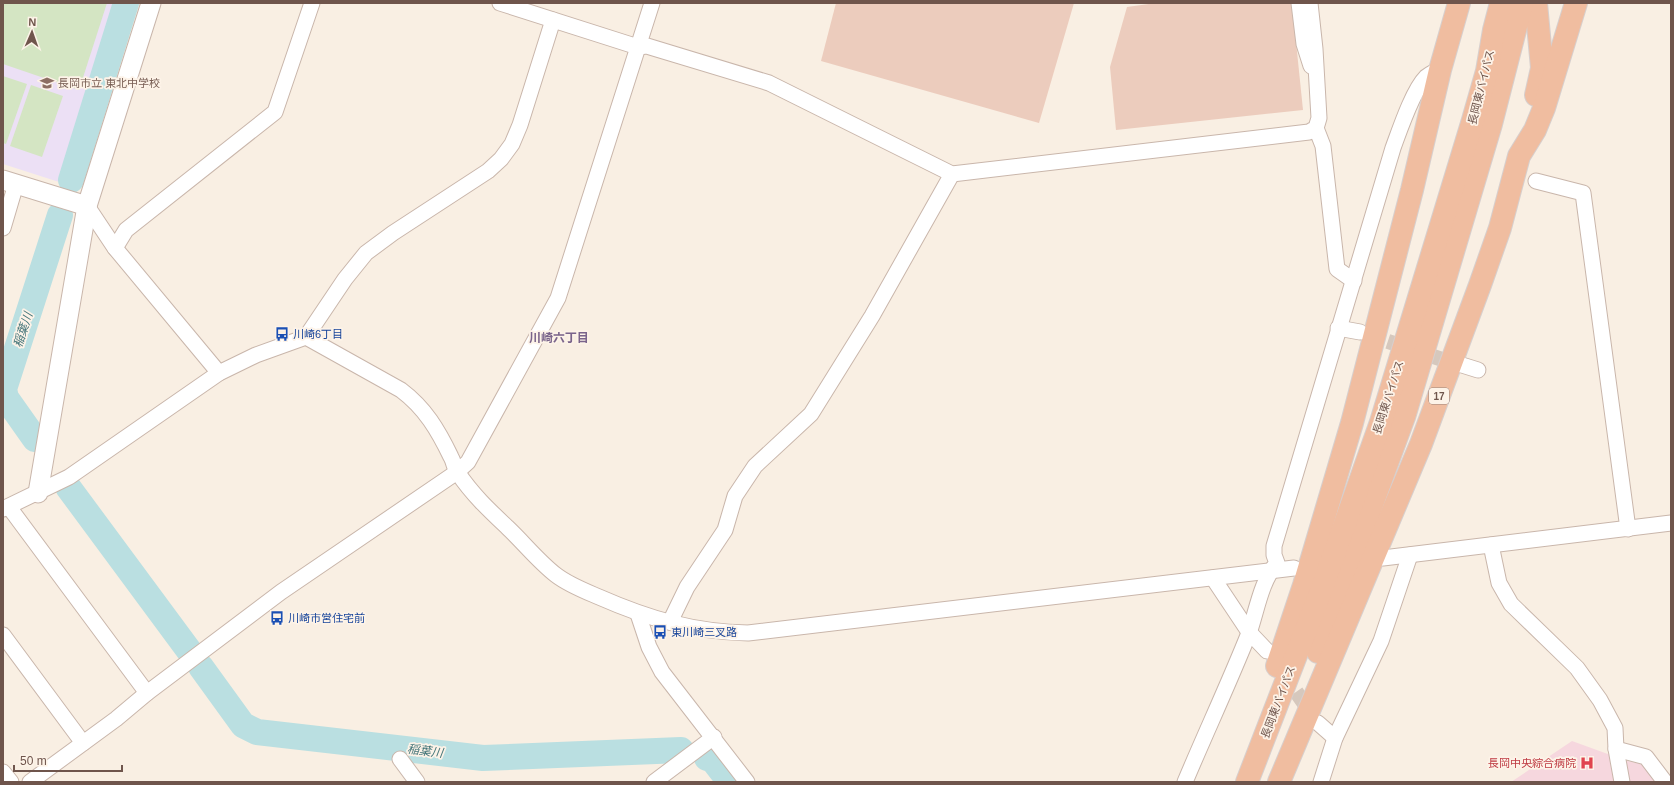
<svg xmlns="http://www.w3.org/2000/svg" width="1674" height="785" font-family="Arial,'Noto Sans JP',sans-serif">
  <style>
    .education { fill: #ece0f5 }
    .medical { fill: #f6d7de }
    .green { fill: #d4e5c3 }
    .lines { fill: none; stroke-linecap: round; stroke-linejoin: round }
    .river { stroke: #badfe1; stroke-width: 26 }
    .building { fill: #ecccbd }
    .minor-tunnel { stroke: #d6c8bd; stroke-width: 15; stroke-dasharray: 15 8; stroke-linecap: butt }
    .minor-casing { stroke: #c9b6ab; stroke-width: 17 }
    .tertiary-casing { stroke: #c9b6ab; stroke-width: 21 }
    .trunk-casing { stroke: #d7cfcd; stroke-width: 24 }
    .minor { stroke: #fff; stroke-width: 15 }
    .tertiary { stroke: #fff; stroke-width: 19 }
    .trunk { stroke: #f0bda0; stroke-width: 22 }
    .labels { text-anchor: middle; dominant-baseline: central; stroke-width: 3.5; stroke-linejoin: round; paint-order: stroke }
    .shield { fill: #fdf3e8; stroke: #9a847b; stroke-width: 1 }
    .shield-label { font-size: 10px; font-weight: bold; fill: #6f554c }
    .education-label { font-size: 11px; fill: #785e54; stroke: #fdf3e8; text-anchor: start }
    .street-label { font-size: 11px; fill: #6f554c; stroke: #fdf3e8 }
    .transit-label { font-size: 11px; fill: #164399; stroke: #fdf3e8; text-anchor: start }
    .health-label { font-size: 11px; fill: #be3a42; stroke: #fdf3e8; text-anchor: end }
    .water-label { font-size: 12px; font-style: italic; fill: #45767a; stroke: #fdf3e8 }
    .neighbourhood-label { font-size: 12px; font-weight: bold; fill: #7a648b; stroke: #fdf3e8 }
  </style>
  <rect width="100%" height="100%" fill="#f9efe3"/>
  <!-- education -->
  <path class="education" d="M3 3H116L59 182 3 164Z"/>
  <!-- medical -->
  <path class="medical" d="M1572 741 1627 761 1642 764 1655 782H1511Z"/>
  <!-- green -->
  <g class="green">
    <path d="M3 3H107L79 90 3 64Z"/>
    <path d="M3 76 27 84 6 144 3 143Z"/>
    <path d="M31 85 63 96 42 157 10 146Z"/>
  </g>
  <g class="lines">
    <!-- river -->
    <g class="river">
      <path d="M71 180 126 3"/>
      <path d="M35 439 6 398 4 389 60 215"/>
      <path d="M68 487 190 652"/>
      <path d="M201 667 243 725 257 732 483 758 681 750"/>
      <path d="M707 758 713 760 730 782"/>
    </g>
  </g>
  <!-- building -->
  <g class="building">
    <path d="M836 3H1074L1039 123 821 61Z"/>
    <path d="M1156 3H1292L1303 110 1116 130 1110 67 1127 7Z"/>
  </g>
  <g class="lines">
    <!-- minor-tunnel -->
    <g class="minor-tunnel">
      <path d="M1366 334 1459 365"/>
      <path d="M1283 673 1313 716"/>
    </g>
    <defs>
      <g id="minor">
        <path d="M500 3 638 47 647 46 769 83 952 174 1309 132 1316 128 1319 118 1315 49 1310 3"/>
        <path d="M1299 3 1304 44 1311 66"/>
        <path d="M1316 128 1323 146 1337 269 1354 281"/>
        <path d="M1536 181 1583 193 1628 529"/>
        <path d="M87 206 115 248 219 373"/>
        <path d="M3 228 16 184"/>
        <path d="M115 248 126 230 275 112 312 3"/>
        <path d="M1338 328 1360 332"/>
        <path d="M306 337 401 390C425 408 438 430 451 457 454 462 454 468 458 473 472 494 489 510 507 527 524 543 538 561 556 575 569 585 585 591 599 597 649 619 694 632 748 633L1294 568"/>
        <path d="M1462 365 1478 370"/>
        <path d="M9 507 147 693"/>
        <path d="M3 509 69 477 219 373 256 355 306 337 345 279 366 253 393 233 488 171 501 159 512 144 520 125 553 20"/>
        <path d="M1491 545 1499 583 1511 604 1577 668 1600 700 1615 728 1616 749 1622 782"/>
        <path d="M1383 558 1671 523"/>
        <path d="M1213 578 1249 632 1267 651"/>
        <path d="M638 614 649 647 662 672 747 782"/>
        <path d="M670 622 687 587 725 530 735 496 755 466 811 414 872 316 952 174"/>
        <path d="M3 635 83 743"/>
        <path d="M1318 723 1335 738"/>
        <path d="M1616 749 1646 757 1665 782"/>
        <path d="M400 759 417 782"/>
        <path d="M3 772 11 782"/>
        <path d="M30 782 116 719 147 693 281 592 457 472 468 462 558 298 652 3"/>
        <path d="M654 782 714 737"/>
        <path d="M1185 782C1206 732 1229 683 1249 633 1257 610 1261 581 1277 563L1274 555V546L1393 148C1400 129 1413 90 1426 77 1431 73 1435 71 1440 70"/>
        <path d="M1321 782 1335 738 1381 641 1410 555"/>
      </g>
      <g id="tertiary">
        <path d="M3 180 87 206"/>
        <path d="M38 493 87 206 151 3"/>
      </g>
      <g id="trunk">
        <path d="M1536 3 1542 68 1536 95"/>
        <path d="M1318 652 1404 417 1491 124 1522 3"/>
        <path d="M1277 666 1304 585 1352 423 1412 190 1440 70 1459 3"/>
        <path d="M1247 782 1321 591 1381 422 1473 120 1487 71 1494 30 1501 3"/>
        <path d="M1279 782 1421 444 1480 285 1500 228 1519 156 1535 130 1544 108 1576 3"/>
      </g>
    </defs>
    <!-- minor casing -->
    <use href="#minor" class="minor-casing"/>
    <!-- tertiary casing -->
    <use href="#tertiary" class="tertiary-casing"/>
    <!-- trunk casing -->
    <use href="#trunk" class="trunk-casing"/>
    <!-- minor -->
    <use href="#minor" class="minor"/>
    <!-- tertiary -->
    <use href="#tertiary" class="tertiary"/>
    <!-- trunk -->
    <use href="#trunk" class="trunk"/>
  </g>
  <!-- icons -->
  <defs>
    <symbol id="school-bare" viewBox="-9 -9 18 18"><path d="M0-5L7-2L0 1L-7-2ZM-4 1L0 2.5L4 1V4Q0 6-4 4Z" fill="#8d6e63" stroke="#fdf3e8" stroke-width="2.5" paint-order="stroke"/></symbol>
    <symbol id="bus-bare" viewBox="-9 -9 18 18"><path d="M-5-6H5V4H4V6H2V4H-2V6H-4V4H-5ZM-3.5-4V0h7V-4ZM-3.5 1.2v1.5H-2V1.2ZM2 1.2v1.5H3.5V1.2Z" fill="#1a4fb4" stroke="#fdf3e8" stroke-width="2.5" paint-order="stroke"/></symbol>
    <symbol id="hospital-bare" viewBox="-9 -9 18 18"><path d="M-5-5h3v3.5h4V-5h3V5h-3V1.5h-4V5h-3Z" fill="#e0444e" stroke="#fdf3e8" stroke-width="2.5" paint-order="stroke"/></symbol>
  </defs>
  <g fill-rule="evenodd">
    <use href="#school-bare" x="37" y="73" width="20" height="20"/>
    <use href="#bus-bare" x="272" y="324" width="20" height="20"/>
    <use href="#bus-bare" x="267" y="608" width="20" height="20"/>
    <use href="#bus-bare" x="650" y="622" width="20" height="20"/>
    <use href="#hospital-bare" x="1577" y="753" width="20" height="20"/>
  </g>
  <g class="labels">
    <!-- shield labels -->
    <rect class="shield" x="1429" y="388" width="20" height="16" rx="3"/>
    <g class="shield-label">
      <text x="1439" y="396">17</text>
    </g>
    <!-- education labels -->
    <g class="education-label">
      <text x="58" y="83">長岡市立 東北中学校</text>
    </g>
    <!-- street labels -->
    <g class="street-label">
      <text transform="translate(1481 87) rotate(-76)">長岡東バイパス</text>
      <text transform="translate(1388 397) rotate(-72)">長岡東バイパス</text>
      <text transform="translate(1278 702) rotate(-69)">長岡東バイパス</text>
    </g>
    <!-- transit labels -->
    <g class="transit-label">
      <text x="293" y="334">川崎6丁目</text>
      <text x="288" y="618">川崎市営住宅前</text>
      <text x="671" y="632">東川崎三叉路</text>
    </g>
    <!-- health labels -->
    <g class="health-label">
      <text x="1576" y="763">長岡中央綜合病院</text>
    </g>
    <!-- water labels -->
    <g class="water-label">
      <text transform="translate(23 330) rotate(-72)">稲葉川</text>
      <text transform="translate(425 751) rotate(7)">稲葉川</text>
    </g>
    <!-- neighbourhood labels -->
    <g class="neighbourhood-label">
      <text x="559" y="338">川崎六丁目</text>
    </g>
  </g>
  <!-- border -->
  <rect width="1674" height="785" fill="none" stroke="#6f554c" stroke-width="8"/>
  <!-- north arrow -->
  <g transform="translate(32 32) rotate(2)" stroke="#fdf3e8" stroke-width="3" paint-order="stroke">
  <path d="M0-3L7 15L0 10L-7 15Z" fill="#6f554c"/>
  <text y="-6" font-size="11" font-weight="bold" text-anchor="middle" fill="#6f554c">N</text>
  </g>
  <!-- scale -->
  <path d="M14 765v6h108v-6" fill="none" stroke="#6f554c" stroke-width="2"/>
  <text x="20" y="765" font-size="12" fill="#6f554c" stroke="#fdf3e8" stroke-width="3" paint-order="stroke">50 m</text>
</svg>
